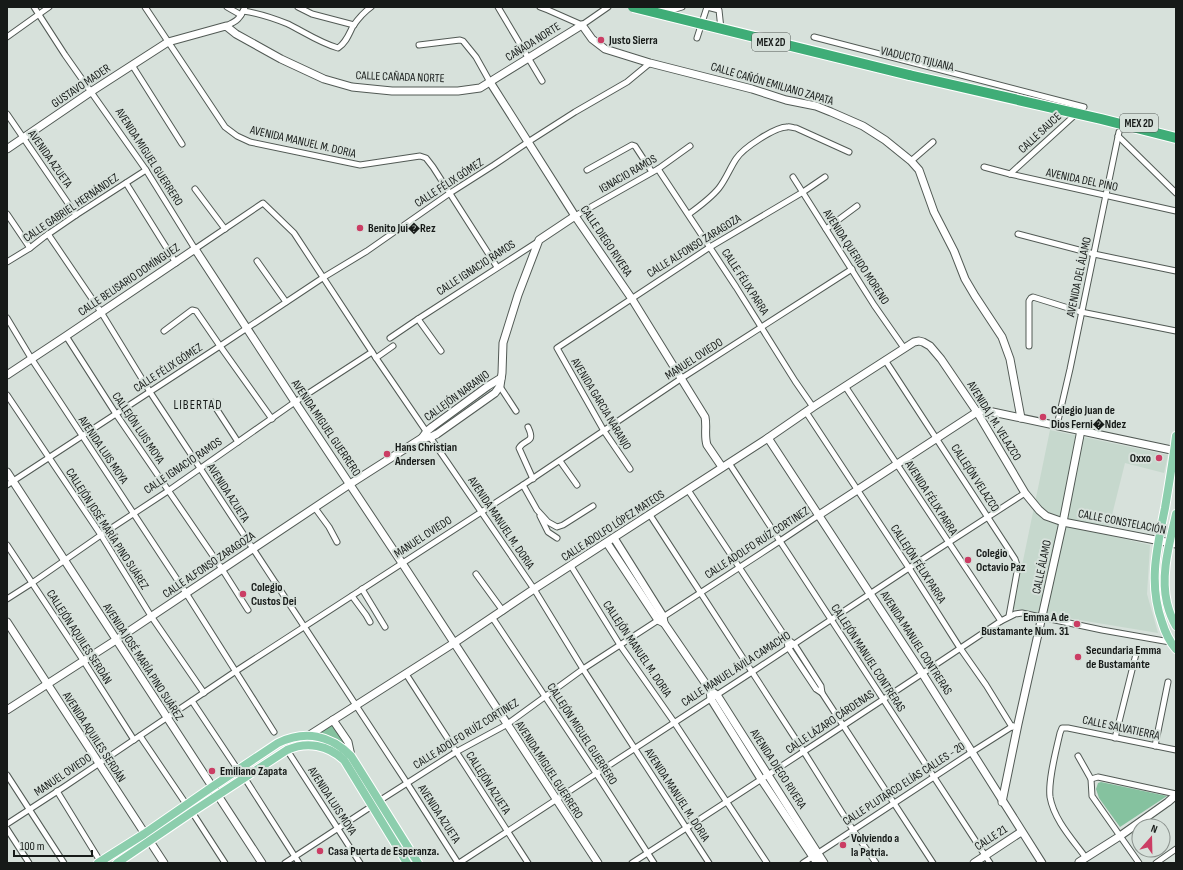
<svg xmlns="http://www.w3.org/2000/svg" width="1183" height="870" font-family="'Sofia Sans Condensed',sans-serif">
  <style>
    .built { fill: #c6d8cd }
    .green { fill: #85c29f }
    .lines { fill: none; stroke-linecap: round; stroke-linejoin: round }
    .street-casing { stroke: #525a55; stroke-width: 7 }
    .secondary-casing { stroke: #525a55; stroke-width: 9 }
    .primary-casing { stroke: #fff; stroke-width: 10 }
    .highway-casing { stroke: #fff; stroke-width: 12 }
    .street { stroke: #fff; stroke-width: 5 }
    .secondary { stroke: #fff; stroke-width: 7 }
    .primary { stroke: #8ccead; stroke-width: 8 }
    .highway { stroke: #3fad77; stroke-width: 10 }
    .highway-bridge-casing { stroke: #fff; stroke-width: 12; stroke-linecap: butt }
    .highway-bridge { stroke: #3fad77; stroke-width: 10 }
    .poi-dot { fill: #cb3d64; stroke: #d7e1db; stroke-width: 1.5 }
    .labels { text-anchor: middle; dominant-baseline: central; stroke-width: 4; stroke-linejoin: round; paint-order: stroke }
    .shield { fill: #d7e1db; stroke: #505652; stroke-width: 1 }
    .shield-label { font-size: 11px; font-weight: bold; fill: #161a18 }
    .poi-label { font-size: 12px; font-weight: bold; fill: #161a18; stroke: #d7e1db; text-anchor: start }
    .street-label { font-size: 12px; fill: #161a18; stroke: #d7e1db }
    .neighbourhood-label { font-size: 13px; letter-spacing: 1px; fill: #161a18; stroke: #d7e1db }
  </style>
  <rect width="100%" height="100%" fill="#d7e1db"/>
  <!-- built -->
  <path class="built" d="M1050 430 1168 455 1164 473 1125 463 1107 535 1150 545 1147 594 1158 633 1013 609Z"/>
  <!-- green -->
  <g class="green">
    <path d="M333 725 347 746 330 736 319 733Z"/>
    <path d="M1101 782 1167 796 1120 827 1099 798 1096 789 1098 783Z"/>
  </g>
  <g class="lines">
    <defs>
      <g id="street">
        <path d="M34 7 65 55 146 170 195 249 263 203 294 233 376 358 534 589 583 669 709 863"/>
        <path d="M145 7 225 127 237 136 250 142 360 165 420 156 426 158 433 167 497 267"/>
        <path d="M227 7 241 15"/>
        <path d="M298 7 312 14 354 25"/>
        <path d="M498 7 542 81"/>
        <path d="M540 7 548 10 582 25 608 7"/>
        <path d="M656 7 672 10 682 7"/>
        <path d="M707 7 719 10 721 29"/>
        <path d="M243 11C258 13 273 18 288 24 304 32 320 43 338 48 346 43 349 34 353 26 358 19 364 12 371 7"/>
        <path d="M226 26C237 21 240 19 245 7"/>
        <path d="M7 37 49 7"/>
        <path d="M814 37 1084 107"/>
        <path d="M697 38 707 7"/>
        <path d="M419 45 460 40 463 41 476 57 490 82"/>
        <path d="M132 65 182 144"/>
        <path d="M7 114 76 215"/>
        <path d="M1118 136 1176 193"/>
        <path d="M911 161 933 142"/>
        <path d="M984 167 1010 174 1176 211"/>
        <path d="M658 169 736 287 795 381 813 407"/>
        <path d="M587 170 632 145 635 146 652 172"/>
        <path d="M1010 174 1076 114"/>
        <path d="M793 177 874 305 904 348"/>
        <path d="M126 183 176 263"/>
        <path d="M195 189 225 229"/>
        <path d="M7 214 30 248"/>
        <path d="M689 214C700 206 711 198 719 188 726 179 730 168 736 159 743 148 775 127 787 127 790 126 793 128 796 128L849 152"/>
        <path d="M575 216 658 169 690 146"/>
        <path d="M826 229 857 206"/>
        <path d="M48 234 101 312 150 392 407 783 458 863"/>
        <path d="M1018 234 1094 254 1176 271"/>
        <path d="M257 261 286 302"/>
        <path d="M7 262 30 248 44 237 76 215 146 170"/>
        <path d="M7 318 31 358 186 593 274 732"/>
        <path d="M418 319 441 351"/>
        <path d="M164 331 192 310 196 311 220 346 272 419"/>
        <path d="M66 336 116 414 222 569 248 610"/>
        <path d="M390 338 418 319 539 241"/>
        <path d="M1029 346V301L1031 298 1033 297 1081 312 1176 331"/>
        <path d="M376 358 393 346"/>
        <path d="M885 360 1015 559 1017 565V572L1009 616"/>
        <path d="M499 385 516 411"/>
        <path d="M845 386 1001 621"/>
        <path d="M7 395 101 535 151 616 204 693"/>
        <path d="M212 402 238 442"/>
        <path d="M806 412 909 568 960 648 986 685 1012 727"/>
        <path d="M1057 425 1070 369 1119 132"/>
        <path d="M528 427C536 444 525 438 519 448L533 479"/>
        <path d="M560 461 577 485"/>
        <path d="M729 463 990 863"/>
        <path d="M630 469 604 431 557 348 710 247 803 192 825 177"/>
        <path d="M7 485 220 346 324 277 367 251 450 193 494 165 528 142 575 112 627 82 650 63"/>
        <path d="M523 485 537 510 548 522 557 527 563 525 593 506"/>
        <path d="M688 490 786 638 794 644 821 686 822 693"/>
        <path d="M315 508 329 527 337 542"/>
        <path d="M650 515 804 752 853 830 876 863"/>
        <path d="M540 516 548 532 557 538"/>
        <path d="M7 545 83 660 134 740"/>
        <path d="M571 566 620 645 674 722 767 863"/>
        <path d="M476 574 503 611"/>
        <path d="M362 589 385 627"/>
        <path d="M352 596 366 615 370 622"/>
        <path d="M7 599 32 583 101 535 168 491 295 402 372 352"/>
        <path d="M492 617 596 773 654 863"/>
        <path d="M786 638 788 647 816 689 822 693 933 863"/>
        <path d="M406 674 528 863"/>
        <path d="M192 701 238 770"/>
        <path d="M140 736 186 804"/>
        <path d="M1115 738 1136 654"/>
        <path d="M1155 746 1168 682"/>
        <path d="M287 750 360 863"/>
        <path d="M1078 756 1091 779 1092 796 1139 863"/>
        <path d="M7 775 64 863"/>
        <path d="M244 777 299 863"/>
        <path d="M1091 779 1098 777 1176 794"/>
        <path d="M57 791 100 861"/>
        <path d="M379 801 456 752 506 725 583 669 780 541 819 515"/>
        <path d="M192 812 225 863"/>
        <path d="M7 824 64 787 236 671 523 485 682 378 852 269"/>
        <path d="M7 829 29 863"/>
        <path d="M1086 858C1073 840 1054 820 1050 797 1048 780 1056 751 1060 733L1062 728H1068L1176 750"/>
        <path d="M285 863 372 806"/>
        <path d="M459 863 752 672 909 568 1025 493"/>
        <path d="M632 863C756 783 879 703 1001 621L1015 614 1022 613 1102 630 1170 642"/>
        <path d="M803 863 972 752 1013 726"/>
        <path d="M1156 863 1176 849"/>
      </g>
      <g id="secondary">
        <path d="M490 82 575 216 632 299 705 417C707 426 704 436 707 445L722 467"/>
        <path d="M7 149 92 91 168 42 226 26 236 34 281 59 324 79 352 87 392 91H458L480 88 582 25 592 39 605 49 650 63 752 89 786 100 816 106 831 112 863 126 885 140 911 161 919 170 934 212 954 251 965 279 975 296 1002 337 1010 359 1021 418"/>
        <path d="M7 375 66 336 195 249 295 402 402 563 598 863"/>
        <path d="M422 438 427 431 432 427 488 386 501 378"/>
        <path d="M768 438 922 673 1042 863"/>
        <path d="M7 472 262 863"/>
        <path d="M819 515 977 412 982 411H988L1176 451"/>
        <path d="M614 538 663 616 664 623 710 690 717 695 824 863"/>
        <path d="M607 543 658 620 664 623"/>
        <path d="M7 622 164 863"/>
        <path d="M710 690 711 699 761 779 817 863"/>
        <path d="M7 710 116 640 350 484 422 438 431 437 437 434 495 393 500 386 502 373 503 343 518 295 539 240 575 216"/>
        <path d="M333 720 348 742 351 756"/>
        <path d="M308 736 454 643 534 589 768 438 813 407 914 342 919 341 923 342 930 346 941 359 977 412 1025 493 1039 510 1046 516 1063 522 1176 544"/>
        <path d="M1002 802 1018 724 1063 522 1081 430"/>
        <path d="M1079 862 1120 836 1168 802 1176 795"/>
        <path d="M974 863 1021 832"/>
      </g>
      <g id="primary">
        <path d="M1176 436C1173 461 1169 484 1165 508 1157 548 1148 583 1162 622 1165 632 1169 641 1176 649"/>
        <path d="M1176 514C1170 542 1160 574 1167 603 1169 611 1172 619 1176 626"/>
        <path d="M98 863 144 834 212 787 278 743C305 730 330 735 351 756L418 863"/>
        <path d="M117 863 192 812 287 750C307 741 328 745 344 760L407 863"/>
      </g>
      <path id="highway" d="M909 75 1101 119 1176 138"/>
    </defs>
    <!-- street casing -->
    <use href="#street" class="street-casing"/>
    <!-- secondary casing -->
    <use href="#secondary" class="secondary-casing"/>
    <!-- primary casing -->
    <use href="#primary" class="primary-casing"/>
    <!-- highway casing -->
    <use href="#highway" class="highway-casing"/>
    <!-- street -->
    <use href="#street" class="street"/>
    <!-- secondary -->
    <use href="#secondary" class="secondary"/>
    <!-- primary -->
    <use href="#primary" class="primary"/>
    <!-- highway -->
    <use href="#highway" class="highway"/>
    <defs>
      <path id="highway-bridge" d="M633 7 909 75"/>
    </defs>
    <!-- highway-bridge casing -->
    <use href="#highway-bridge" class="highway-bridge-casing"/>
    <!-- highway-bridge -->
    <use href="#highway-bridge" class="highway-bridge"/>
  </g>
  <!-- markers -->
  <g class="poi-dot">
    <circle cx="601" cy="40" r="4"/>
    <circle cx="360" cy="228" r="4"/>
    <circle cx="1043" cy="417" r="4"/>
    <circle cx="387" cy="454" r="4"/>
    <circle cx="1159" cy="458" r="4"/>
    <circle cx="968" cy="560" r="4"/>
    <circle cx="243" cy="594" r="4"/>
    <circle cx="1077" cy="624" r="4"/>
    <circle cx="1078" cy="657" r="4"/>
    <circle cx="212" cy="771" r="4"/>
    <circle cx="843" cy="845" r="4"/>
    <circle cx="320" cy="851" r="4"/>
  </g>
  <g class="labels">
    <!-- shield labels -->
    <g class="shield">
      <rect x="752" y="33" width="38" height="18" rx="3"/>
      <rect x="1120" y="114" width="38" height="18" rx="3"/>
    </g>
    <g class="shield-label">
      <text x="771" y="42">MEX 2D</text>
      <text x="1139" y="123">MEX 2D</text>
    </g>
    <!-- poi labels -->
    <g class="poi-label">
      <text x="609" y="40">Justo Sierra</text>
      <text x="368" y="228">Benito Jui�Rez</text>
      <text x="1051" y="410">Colegio Juan de<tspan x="1051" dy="14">Dios Ferni�Ndez</tspan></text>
      <text x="395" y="447">Hans Christian<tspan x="395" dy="14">Andersen</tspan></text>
      <text x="1151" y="458" text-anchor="end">Oxxo</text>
      <text x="976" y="553">Colegio<tspan x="976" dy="14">Octavio Paz</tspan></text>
      <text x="251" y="587">Colegio<tspan x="251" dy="14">Custos Dei</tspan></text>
      <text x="1069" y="617" text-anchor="end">Emma A de<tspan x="1069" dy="14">Bustamante Num. 31</tspan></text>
      <text x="1086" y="650">Secundaria Emma<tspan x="1086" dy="14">de Bustamante</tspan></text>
      <text x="220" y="771">Emiliano Zapata</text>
      <text x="851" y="838">Volviendo a<tspan x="851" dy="14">la Patria.</tspan></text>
      <text x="328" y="851">Casa Puerta de Esperanza.</text>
    </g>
    <!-- street labels -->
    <g class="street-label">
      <text transform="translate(533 42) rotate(-32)">CAÑADA NORTE</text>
      <text transform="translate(917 59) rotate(13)">VIADUCTO TIJUANA</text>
      <text transform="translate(400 77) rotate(2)">CALLE CAÑADA NORTE</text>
      <text transform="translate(772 84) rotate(16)">CALLE CAÑÓN EMILIANO ZAPATA</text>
      <text transform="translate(81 86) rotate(-34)">GUSTAVO MADER</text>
      <text transform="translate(1040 133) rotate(-43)">CALLE SAUCE</text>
      <text transform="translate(303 142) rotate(13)">AVENIDA MANUEL M. DORIA</text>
      <text transform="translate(149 157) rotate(57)">AVENIDA MIGUEL GUERRERO</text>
      <text transform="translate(50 159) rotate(55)">AVENIDA AZUETA</text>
      <text transform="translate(628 174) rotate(-30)">IGNACIO RAMOS</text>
      <text transform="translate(1082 180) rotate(12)">AVENIDA DEL PINO</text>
      <text transform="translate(449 183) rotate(-33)">CALLE FÉLIX GÓMEZ</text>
      <text transform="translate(71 208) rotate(-34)">CALLE GABRIEL HERNÁNDEZ</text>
      <text transform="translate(606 241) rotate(56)">CALLE DIEGO RIVERA</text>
      <text transform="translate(694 246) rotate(-32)">CALLE ALFONSO ZARAGOZA</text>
      <text transform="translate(856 257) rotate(57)">AVENIDA QUERIDO MORENO</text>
      <text transform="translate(476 268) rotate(-33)">CALLE IGNACIO RAMOS</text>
      <text transform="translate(1079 277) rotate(-78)">AVENIDA DEL ÁLAMO</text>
      <text transform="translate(129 280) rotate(-34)">CALLE BELISARIO DOMÍNGUEZ</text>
      <text transform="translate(745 282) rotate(57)">CALLE FÉLIX PARRA</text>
      <text transform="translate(694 359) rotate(-33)">MANUEL OVIEDO</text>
      <text transform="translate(168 368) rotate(-33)">CALLE FÉLIX GÓMEZ</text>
      <text transform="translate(457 396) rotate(-36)">CALLEJÓN NARANJO</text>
      <text transform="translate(601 404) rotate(59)">AVENIDA GARCIA NARANJO</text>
      <text transform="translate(994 421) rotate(58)">AVENIDA J. M. VELAZCO</text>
      <text transform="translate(138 428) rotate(56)">CALLEJÓN LUIS MOYA</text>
      <text transform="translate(326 428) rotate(56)">AVENIDA MIGUEL GUERRERO</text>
      <text transform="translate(103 450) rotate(56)">AVENIDA LUIS MOYA</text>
      <text transform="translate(183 466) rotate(-34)">CALLE IGNACIO RAMOS</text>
      <text transform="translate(975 478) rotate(57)">CALLEJÓN VELAZCO</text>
      <text transform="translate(228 493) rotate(57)">AVENIDA AZUETA</text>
      <text transform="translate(931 498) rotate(57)">AVENIDA FÉLIX PARRA</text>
      <text transform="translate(1122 522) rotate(11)">CALLE CONSTELACIÓN</text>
      <text transform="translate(501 523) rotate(56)">AVENIDA MANUEL M. DORIA</text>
      <text transform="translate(613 526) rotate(-33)">CALLE ADOLFO LÓPEZ MATEOS</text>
      <text transform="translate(107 529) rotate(57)">CALLEJÓN JOSÉ MARÍA PINO SUÁREZ</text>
      <text transform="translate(423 537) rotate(-33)">MANUEL OVIEDO</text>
      <text transform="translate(757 543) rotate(-33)">CALLE ADOLFO RUÍZ CORTINEZ</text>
      <text transform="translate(918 564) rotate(57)">CALLEJÓN FÉLIX PARRA</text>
      <text transform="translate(209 565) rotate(-34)">CALLE ALFONSO ZARAGOZA</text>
      <text transform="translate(1042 567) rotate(-78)">CALLE ÁLAMO</text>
      <text transform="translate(79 637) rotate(57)">CALLEJÓN AQUILES SERDÁN</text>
      <text transform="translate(916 643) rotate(57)">AVENIDA MANUEL CONTRERAS</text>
      <text transform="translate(637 649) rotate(56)">CALLEJÓN MANUEL M. DORIA</text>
      <text transform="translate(868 658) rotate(57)">CALLEJÓN MANUEL CONTRERAS</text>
      <text transform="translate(143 662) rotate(57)">AVENIDA JOSÉ MARÍA PINO SUÁREZ</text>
      <text transform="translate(736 669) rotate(-33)">CALLE MANUEL ÁVILA CAMACHO</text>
      <text transform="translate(830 722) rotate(-34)">CALLE LÁZARO CÁRDENAS</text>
      <text transform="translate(1121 728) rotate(12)">CALLE SALVATIERRA</text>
      <text transform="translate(466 734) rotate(-32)">CALLE ADOLFO RUÍZ CORTINEZ</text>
      <text transform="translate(582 734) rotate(57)">CALLEJÓN MIGUEL GUERRERO</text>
      <text transform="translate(94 737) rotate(57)">AVENIDA AQUILES SERDÁN</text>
      <text transform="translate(778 769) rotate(57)">AVENIDA DIEGO RIVERA</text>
      <text transform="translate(549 770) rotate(57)">AVENIDA MIGUEL GUERRERO</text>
      <text transform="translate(63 775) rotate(-34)">MANUEL OVIEDO</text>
      <text transform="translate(488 783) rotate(57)">CALLEJÓN AZUETA</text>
      <text transform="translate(904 784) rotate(-33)">CALLE PLUTARCO ELÍAS CALLES - 20</text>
      <text transform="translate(677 795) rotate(57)">AVENIDA MANUEL M. DORIA</text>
      <text transform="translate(332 801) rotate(57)">AVENIDA LUIS MOYA</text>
      <text transform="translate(439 814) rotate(57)">AVENIDA AZUETA</text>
      <text transform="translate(991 838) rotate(-33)">CALLE 21</text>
    </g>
    <!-- neighbourhood labels -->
    <g class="neighbourhood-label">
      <text x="198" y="405">LIBERTAD</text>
    </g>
  </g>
  <!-- border -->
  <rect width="1183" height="870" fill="none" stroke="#161a18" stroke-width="16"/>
  <!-- north arrow -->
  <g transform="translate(1151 838) rotate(20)"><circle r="19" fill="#d7e1db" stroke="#8a918d"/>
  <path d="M0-3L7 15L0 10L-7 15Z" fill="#cb3d64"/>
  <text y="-6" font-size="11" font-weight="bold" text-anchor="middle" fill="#161a18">N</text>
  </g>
  <!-- scale -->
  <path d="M14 850v6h78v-6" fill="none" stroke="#161a18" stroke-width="2"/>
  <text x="20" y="850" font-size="12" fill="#161a18" stroke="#d7e1db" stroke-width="3" paint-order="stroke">100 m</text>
</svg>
